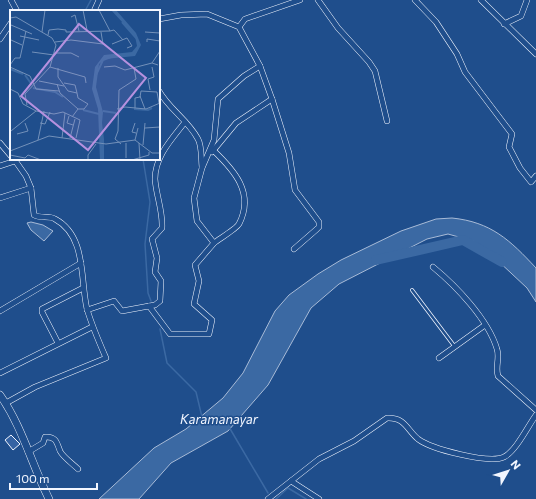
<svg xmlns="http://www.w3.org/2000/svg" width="536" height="499" font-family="Commissioner,sans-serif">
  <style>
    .water { fill: #3b69a3; stroke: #a8bbd7 }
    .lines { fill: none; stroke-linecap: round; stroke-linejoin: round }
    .stream { stroke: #3b69a3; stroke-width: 1.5 }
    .river { stroke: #3b69a3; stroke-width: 10 }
    .building { fill: #3563a3; stroke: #f2f6ff }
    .service-casing { stroke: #f2f6ff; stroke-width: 4 }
    .minor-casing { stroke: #f2f6ff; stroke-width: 6 }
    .secondary-casing { stroke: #f2f6ff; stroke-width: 8 }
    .service { stroke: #1f4e8c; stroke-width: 2.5 }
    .minor { stroke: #1f4e8c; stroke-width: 5 }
    .secondary { stroke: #1f4e8c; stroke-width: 7 }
    .labels { text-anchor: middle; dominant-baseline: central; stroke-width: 3; stroke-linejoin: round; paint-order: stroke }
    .water-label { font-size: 13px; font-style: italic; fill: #f2f6ff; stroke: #1f4e8c }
    .inset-river { fill: none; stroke: #3b69a3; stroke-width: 2 }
    .inset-road { fill: none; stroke: #7391ba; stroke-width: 1 }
    .view { fill: #b691df; fill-opacity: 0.15; stroke: #b691df; stroke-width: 2 }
    .inset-edge { fill: none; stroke: #f2f6ff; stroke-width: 2 }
  </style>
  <rect width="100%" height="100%" fill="#1f4e8c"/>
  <!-- water -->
  <g class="water">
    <path d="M452 218C491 222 510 240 536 268V302L527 288 496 259 473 241 448 234 427 239 339 284 311 308 268 385 228 431 171 463 139 499H99L154 448 186 429 223 398 243 373 275 311 289 295 318 274 341 260 401 231 436 219Z"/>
    <path d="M31 222 43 225 53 231 44 241 31 230 27 223Z"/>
  </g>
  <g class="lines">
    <!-- stream -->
    <g class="stream">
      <path d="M85 11 91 0"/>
      <path d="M143 159 150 202 145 244 148 293 151 301"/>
      <path d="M160 329 167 363 196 392 202 417"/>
      <path d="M229 427 268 493"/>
      <path d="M276 499 288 488 306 499"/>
    </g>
    <!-- river -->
    <path class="river" d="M376 260 463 240 502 262"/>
  </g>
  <!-- building -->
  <path class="building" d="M11 435 20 444 13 450 5 440Z"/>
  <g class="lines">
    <defs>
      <path id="service" d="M412 290 455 347"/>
      <g id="minor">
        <path d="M11 0 17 11"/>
        <path d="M318 0 338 28 369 62 375 71 387 121"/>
        <path d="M415 0 436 22 457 54 465 72 512 134 509 147 520 168 531 182 536 176"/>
        <path d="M481 0 536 54"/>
        <path d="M94 11 99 0"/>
        <path d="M159 19 181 15 207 14 239 27 260 66 272 99 289 153 295 190 319 222V227L317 229 294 249"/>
        <path d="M504 24 521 16 527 0"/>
        <path d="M239 27 245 19 300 0"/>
        <path d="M0 39 11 23"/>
        <path d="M159 91C169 109 188 120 198 139 202 146 201 159 202 167"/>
        <path d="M0 143 11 156"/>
        <path d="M213 150C234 170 255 193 239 224 236 229 219 239 214 243"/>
        <path d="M212 152 236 123 272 99"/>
        <path d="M0 166 15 161"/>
        <path d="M0 198 31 188"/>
        <path d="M433 267C456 286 488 319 497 349 500 358 495 367 498 376L536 410"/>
        <path d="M149 306 155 305 160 301 161 281 155 272 157 258 152 239 162 228C163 211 156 195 155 179 155 156 172 139 185 122"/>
        <path d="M87 310 114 301 122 311 149 306 170 334H209L212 320 194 304 199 281 195 265 214 243 197 221 194 198 202 168 214 140 218 99 244 76 260 66"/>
        <path d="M0 311 81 263"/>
        <path d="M58 343 42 312V309L83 288"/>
        <path d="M439 358 485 325"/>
        <path d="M0 373 92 327"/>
        <path d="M6 403 35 387 106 358C99 342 92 326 87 309 80 280 87 236 55 219 49 215 41 219 34 215L31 188 26 176 14 159"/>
        <path d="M28 452 43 443 45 437C56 436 57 443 60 451 63 457 73 464 78 469"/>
        <path d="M291 481 319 499"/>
        <path d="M268 499 319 459 354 441 387 418C405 417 407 430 418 439 431 449 489 464 504 457 516 451 528 426 536 415"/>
      </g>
      <path id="secondary" d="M0 395C22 426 32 465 49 499"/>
    </defs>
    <!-- service casing -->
    <use href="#service" class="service-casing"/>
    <!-- minor casing -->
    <use href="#minor" class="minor-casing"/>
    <!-- secondary casing -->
    <use href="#secondary" class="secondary-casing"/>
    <!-- service -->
    <use href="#service" class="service"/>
    <!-- minor -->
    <use href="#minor" class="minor"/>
    <!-- secondary -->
    <use href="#secondary" class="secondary"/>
  </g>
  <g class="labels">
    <!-- water labels -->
    <g class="water-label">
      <text x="219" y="419">Karamanayar</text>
    </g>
  </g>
  <!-- overview -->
  <g transform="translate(10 10)">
    <rect width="150" height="150" fill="#1f4e8c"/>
    <path d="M101 0H106L126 23 131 35 125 46 95 49 89 54 86 77 93 102 92 113 94 129V150H90L88 99 82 79 85 57 94 45 122 42 127 36 125 26Z" fill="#3b69a3"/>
    <path class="inset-river" d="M112 12 127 29M0 59 13 64M15 65 22 75M86 65 93 50 101 47M23 78 45 82 53 87M124 99 138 100 142 98M73 100 89 104M93 101 106 103"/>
    <path class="inset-road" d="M73 0 77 20M89 0 100 21 104 20 113 30M61 7 65 5 69 21M0 8 6 7 42 28 46 35 40 57M0 17 1 15 22 24M32 22 35 0M135 22 150 23M38 25 39 20 48 19 56 20V22L100 21M10 26 29 30M1 30 12 35M45 32 61 30 93 34 91 22M137 32V29L150 31M102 34 117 28 122 36 117 38M22 42 44 45M44 43H61L69 47M142 53 150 41M0 55 5 48H10L16 21M0 57 20 66 26 79 49 81M94 57 105 56 115 60 142 53 148 55M48 58V67L58 81 67 83 68 88 78 94 74 99H68L62 107M29 71 54 76M54 73 65 75 67 83M47 74 50 83 68 99M0 79 8 83 13 94 26 101 44 104 53 102 70 110 66 128M140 80 138 69 144 67 142 57M130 86 135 99M17 95 15 84 40 57 75 67 76 73M125 98V88L130 87 131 81 147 82 149 93M107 99 115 97 136 99 150 93M59 106 57 113 63 115M30 113 35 114 40 102M125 113 122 122 126 123M135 118 150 117M1 121 26 101M7 124 18 121 15 113M52 128 55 103M60 128 65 109M28 130 34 101M125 130 128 118M129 133 130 150M111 134 105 129 108 121 109 80 126 69 124 58M133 135 135 113M0 141 39 126 96 134 125 130 142 143H150M0 145 15 148 18 145 31 150M116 148V133M78 150V145L86 134M122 150 139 145V142"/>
    <path class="view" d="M69 14 136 68 78 140 11 86Z"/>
    <rect width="150" height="150" class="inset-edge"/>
  </g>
  <!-- north arrow -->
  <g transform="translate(508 471) rotate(51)" stroke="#1f4e8c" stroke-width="3" paint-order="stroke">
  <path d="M0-3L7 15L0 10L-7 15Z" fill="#f2f6ff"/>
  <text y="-6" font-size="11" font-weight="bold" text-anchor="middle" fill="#f2f6ff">N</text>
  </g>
  <!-- scale -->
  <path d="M10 483v6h87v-6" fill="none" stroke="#f2f6ff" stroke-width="2"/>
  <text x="16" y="483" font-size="12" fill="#f2f6ff" stroke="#1f4e8c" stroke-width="3" paint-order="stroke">100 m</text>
</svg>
